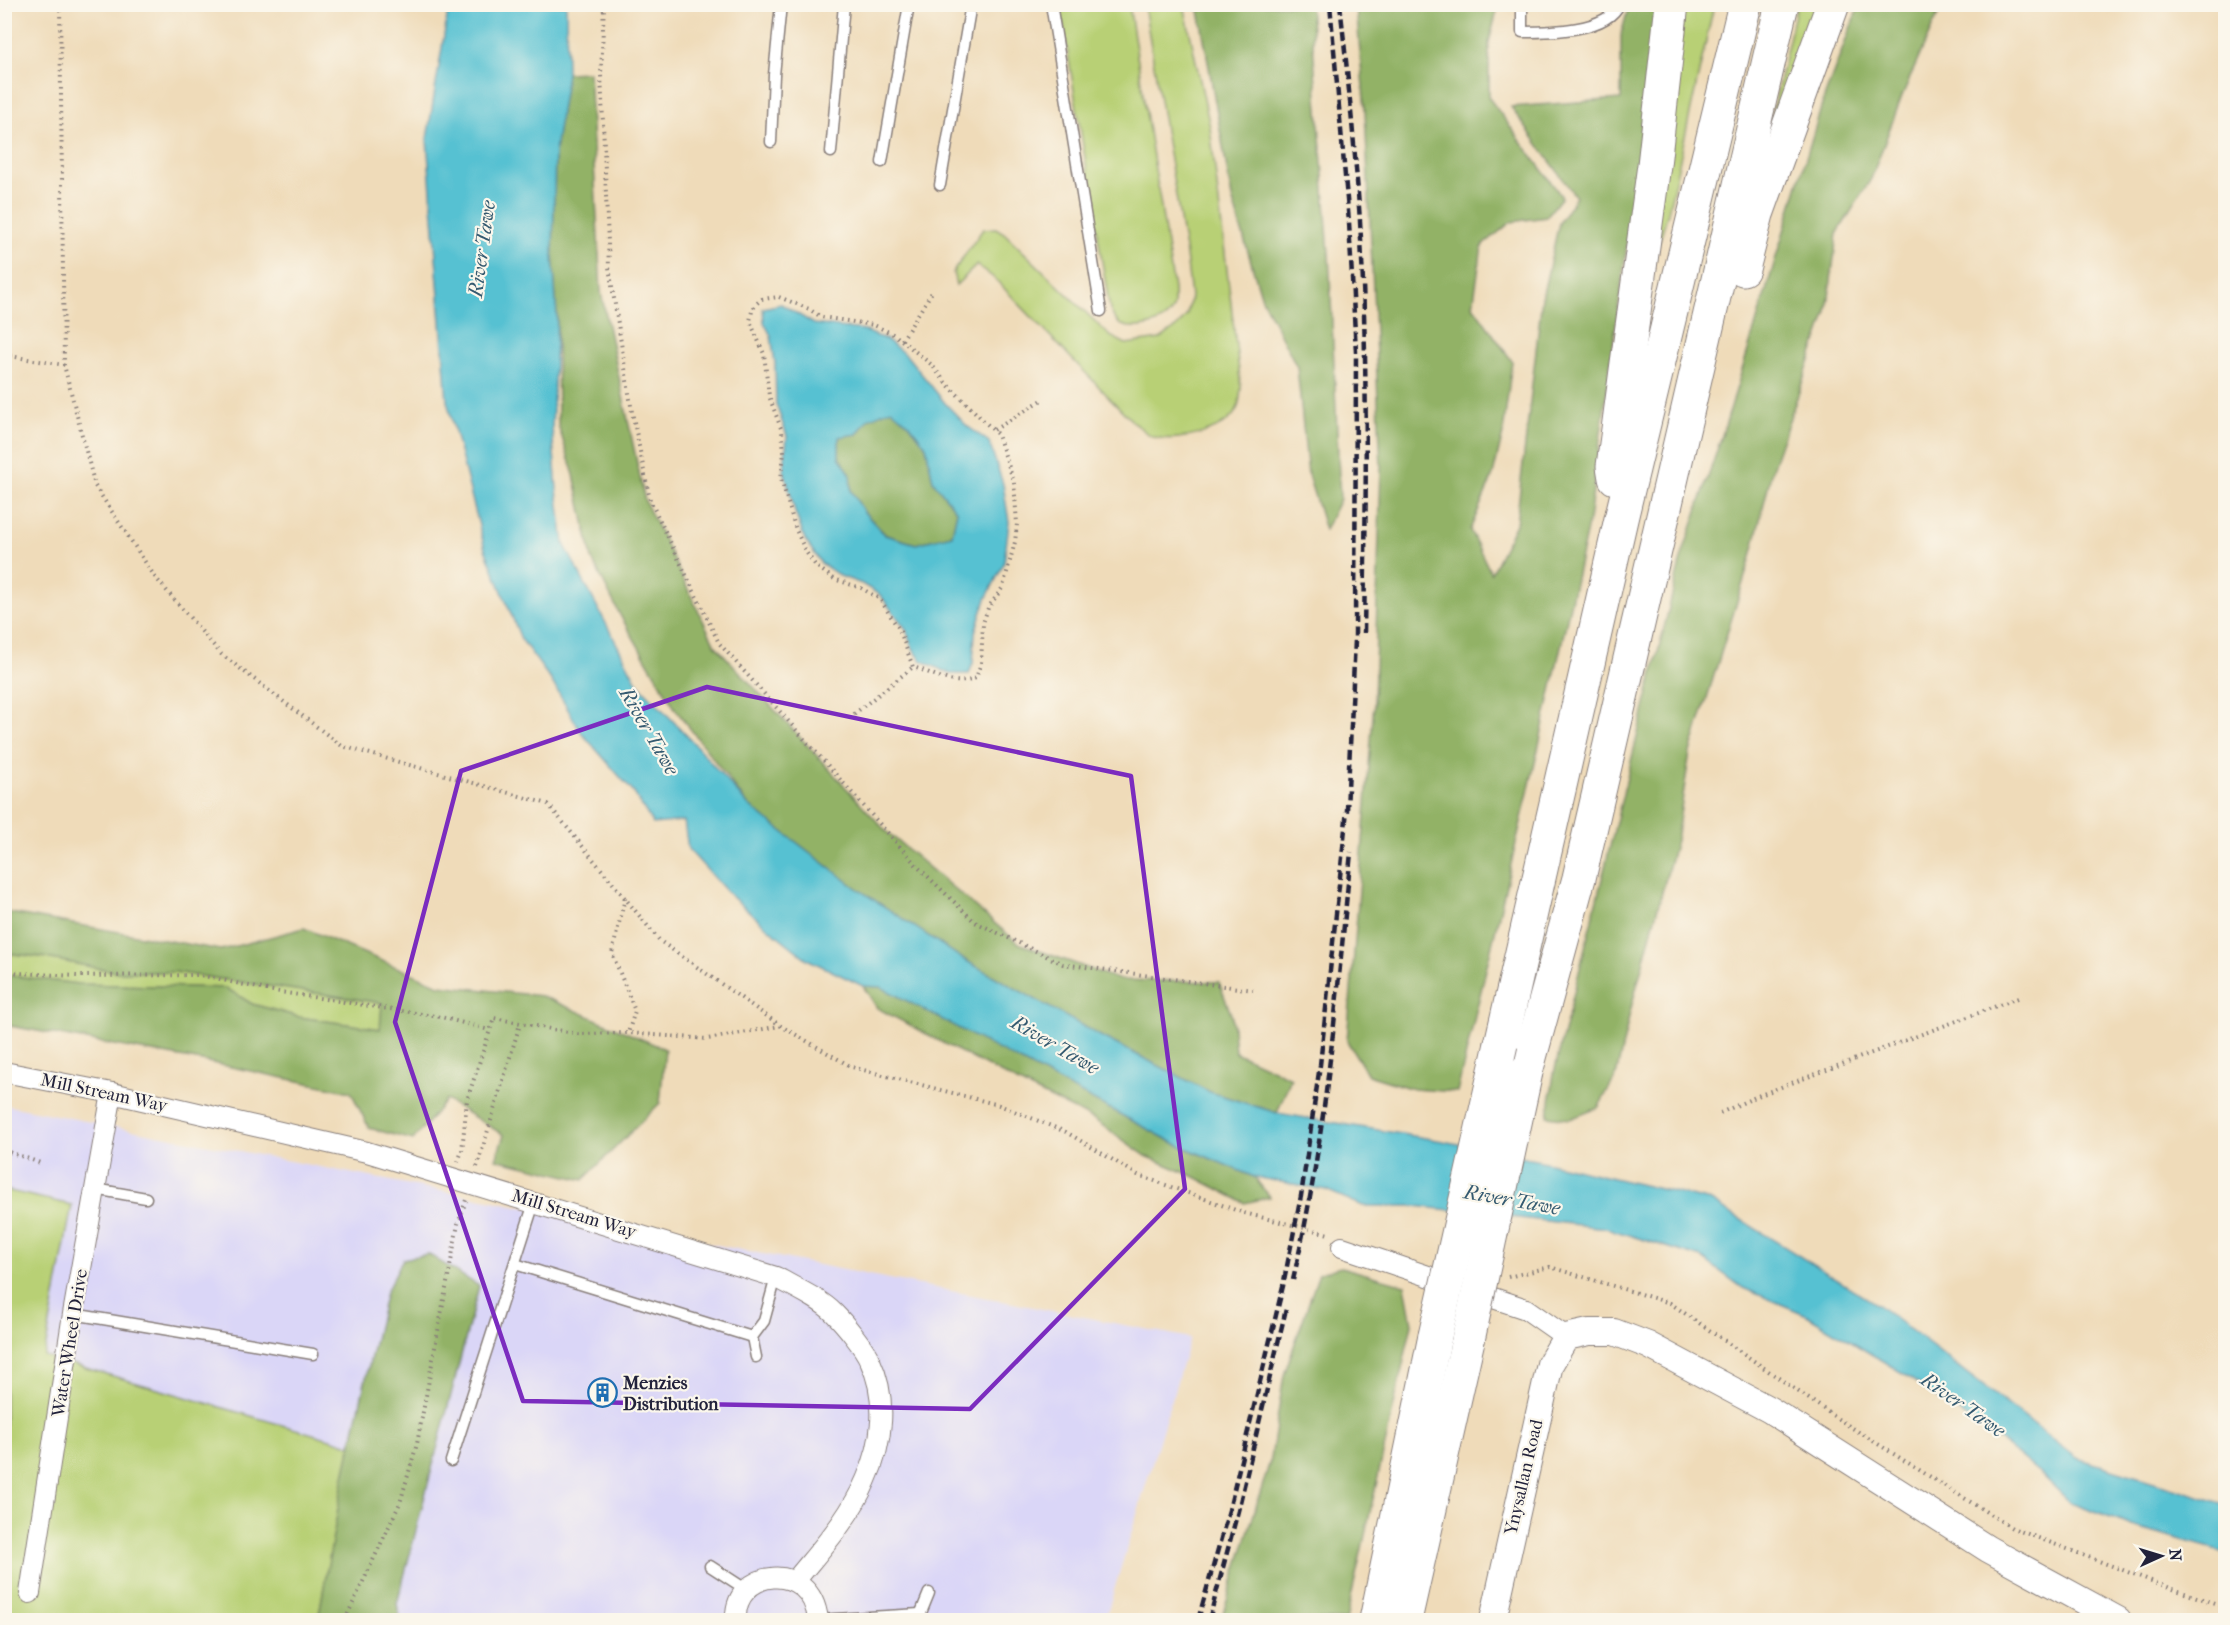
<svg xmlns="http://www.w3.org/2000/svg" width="2230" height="1625" font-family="'IM FELL French Canon',serif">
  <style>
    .built { fill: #dad6f7 }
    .green { fill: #b8d075; stroke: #6d7958; stroke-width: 1.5 }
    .forest { fill: #92b266; stroke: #5a6a50; stroke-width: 1.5 }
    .water { fill: #57c1d2; stroke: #3c7286; stroke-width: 1.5; fill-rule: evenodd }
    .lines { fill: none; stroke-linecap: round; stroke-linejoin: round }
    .service-casing { stroke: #887e7a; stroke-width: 13 }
    .minor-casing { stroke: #887e7a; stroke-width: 22 }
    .tertiary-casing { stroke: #887e7a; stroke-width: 28 }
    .motorway-casing { stroke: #887e7a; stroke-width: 35 }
    .path { stroke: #887e7a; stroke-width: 4; stroke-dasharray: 1.5 4.5; stroke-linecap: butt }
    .service { stroke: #fff; stroke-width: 10 }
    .minor { stroke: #fff; stroke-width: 20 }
    .tertiary { stroke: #fff; stroke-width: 26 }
    .motorway { stroke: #fff; stroke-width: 33 }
    .rail { stroke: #22223b; stroke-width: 4.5; stroke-dasharray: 9 4.5; stroke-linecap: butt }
    .motorway-bridge-casing { stroke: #887e7a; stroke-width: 35; stroke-linecap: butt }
    .motorway-bridge { stroke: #fff; stroke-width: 33 }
    .marked { fill: none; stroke: #7b2cbf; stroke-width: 4.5; stroke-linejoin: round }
    .labels { text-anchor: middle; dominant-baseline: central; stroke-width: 4.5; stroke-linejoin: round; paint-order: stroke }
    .street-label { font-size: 18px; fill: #22223b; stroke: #fbf7ec }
    .poi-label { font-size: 18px; font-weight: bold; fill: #22223b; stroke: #fbf7ec; text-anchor: start }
    .water-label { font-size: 20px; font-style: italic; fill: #355a70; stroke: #fbf7ec }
  </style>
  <rect width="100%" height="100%" fill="#fbf7ec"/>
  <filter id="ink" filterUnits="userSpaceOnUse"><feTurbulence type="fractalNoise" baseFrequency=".0167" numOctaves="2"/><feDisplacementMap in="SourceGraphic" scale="12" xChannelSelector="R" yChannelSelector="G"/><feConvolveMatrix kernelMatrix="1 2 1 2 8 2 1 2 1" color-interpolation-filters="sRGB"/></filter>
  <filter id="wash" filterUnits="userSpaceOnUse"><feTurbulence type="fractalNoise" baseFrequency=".008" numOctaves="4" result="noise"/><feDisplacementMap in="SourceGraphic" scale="24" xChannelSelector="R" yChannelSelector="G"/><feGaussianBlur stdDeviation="1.35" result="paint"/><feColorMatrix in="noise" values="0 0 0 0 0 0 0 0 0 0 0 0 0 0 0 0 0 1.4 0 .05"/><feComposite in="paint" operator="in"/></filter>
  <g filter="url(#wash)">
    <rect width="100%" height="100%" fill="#efdbb9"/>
    <!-- built -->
    <path class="built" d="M4 1105 1190 1338 1105 1620H44L5 1610Z"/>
    <!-- green -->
    <g class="green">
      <path d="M1060 5H1129L1174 289C1174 295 1175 303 1173 308 1167 324 1137 331 1122 325 1116 323 1113 316 1110 310Z"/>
      <path d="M1144 5H1184L1210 127 1241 388C1240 394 1240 401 1238 407 1228 432 1178 443 1154 437 1146 435 1138 425 1131 420L995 279 977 265 956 285 953 272 983 229 996 228 1004 233 1110 336 1126 344 1160 339 1178 326 1187 315 1191 297 1186 255Z"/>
      <path d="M1684 5H1714L1668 213 1647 280Z"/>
      <path d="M1797 5H1823L1766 140Z"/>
      <path d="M5 953 41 957 118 972H175L382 1003 381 1029 299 1017 252 1004 226 988 78 984 5 975Z"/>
      <path d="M5 1190 72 1205 44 1356 351 1445 318 1620H5Z"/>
    </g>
    <!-- forest -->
    <g class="forest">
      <path d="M1198 5H1310L1329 254 1340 499 1325 530 1308 475 1297 367 1262 299 1232 198Z"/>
      <path d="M1356 5H1496L1497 11 1489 42V98L1562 197 1546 217 1511 222 1482 246 1473 306 1512 361 1503 433 1493 475 1470 530 1491 573 1516 524 1542 298 1559 223 1576 197 1511 107 1621 99V35L1629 5H1660L1589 520 1535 763 1457 1092 1413 1089 1368 1075 1347 1041 1374 703 1381 467 1365 111Z"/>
      <path d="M1859 5H1942L1902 96 1871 179 1837 234 1827 312 1773 466 1751 557 1690 752 1676 840 1631 1008 1616 1076 1598 1108 1570 1119 1548 1116 1554 1073 1681 559 1727 420 1824 98Z"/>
      <path d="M589 72 601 292 645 501 715 645 886 831 1018 943 1120 980 1219 982 1232 1017 1235 1052 1291 1078 1277 1113 1210 1092 1104 1038 963 959 855 887 749 806 676 710 621 617 592 559 574 475 558 425 557 317 553 255 555 150 567 73Z"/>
      <path d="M891 408 910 425 926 446 933 481 957 512 952 535 916 544 886 535 864 512 851 491 850 473 839 457V436L857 434 867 419Z"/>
      <path d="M5 912 221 950 304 928 439 985 542 996 665 1049 660 1103 583 1180 496 1159 504 1135 446 1100 413 1140 369 1128 351 1092 202 1061 5 1025V975L78 984 226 988 252 1004 299 1017 380 1029 382 1003 175 972H118L41 957 5 953Z"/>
      <path d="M863 986 881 987 1174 1143 1254 1177 1270 1197 1245 1203 1193 1176 1146 1156 1093 1119 1017 1082 877 1008Z"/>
      <path d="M428 1254 479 1286 397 1604 400 1620H318L343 1481 363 1391 386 1292 403 1259Z"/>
      <path d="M1341 1267 1405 1285 1412 1324 1346 1620H1221L1271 1458 1284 1375 1319 1273Z"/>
    </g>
    <!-- water -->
    <g class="water">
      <path d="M449 5H566L567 73 555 150 553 255 557 317 552 428 557 490 564 544 638 684 693 742 749 806 855 887 963 959 1104 1038 1210 1092 1277 1113 1443 1141 1545 1162 1711 1201 1878 1305 2077 1458 2225 1504V1552L2132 1526 2071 1503 2041 1474 2002 1442 1899 1371 1807 1315 1743 1288 1702 1258 1606 1228 1415 1206H1363L1326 1190 1254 1177 1174 1143 881 987 863 986 807 959 768 928 730 895 688 849 684 821 653 824 634 793 581 732 551 680 521 639 485 549 447 401 427 139Z"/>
      <path d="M781 304 814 324 863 330 887 340 907 356 945 403 967 426 989 442 1003 484 1009 522 1004 563 986 599 975 632 973 663 969 674H950L921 660 912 647 906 629 880 595 862 584 840 576 821 563 805 540 795 512 784 470 787 436 776 404 775 363 771 336 764 322 763 308ZM891 409 910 425 926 446 933 481 957 512 952 535 916 544 885 535 864 512 851 491 850 473 839 457V437L857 434 868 419Z"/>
    </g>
  </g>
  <g filter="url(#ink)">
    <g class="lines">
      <defs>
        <g id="service">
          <path d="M1051 4 1101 311"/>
          <path d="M1522 4V32C1547 32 1608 32 1619 4"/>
          <path d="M771 142 774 75 781 4"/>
          <path d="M831 152 844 4"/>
          <path d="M882 162 909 4"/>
          <path d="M940 185 971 4"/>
          <path d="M95 1189 146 1198"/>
          <path d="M515 1264 752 1337"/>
          <path d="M73 1314 313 1354"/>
          <path d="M756 1357 752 1337 764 1321 776 1277"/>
          <path d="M451 1461 534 1203"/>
          <path d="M710 1566 747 1590"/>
          <path d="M818 1620 920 1614"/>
          <path d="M918 1620 929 1593"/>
        </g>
        <g id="minor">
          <path d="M4 1072 112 1093 367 1152 776 1277C795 1288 819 1298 834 1313 845 1324 864 1347 870 1361 888 1399 883 1443 866 1480 850 1518 820 1550 795 1581"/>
          <path d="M1342 1247 1526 1309 1566 1337"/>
          <path d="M30 1593 73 1314 112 1093"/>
          <path d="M736 1620C733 1569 811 1558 818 1620"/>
        </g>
        <path id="tertiary" d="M1493 1620 1550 1364 1566 1337 1589 1332H1614L1648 1345 1770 1410 1988 1549 2118 1620"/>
        <g id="motorway">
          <path d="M1743 269 1757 214 1833 4"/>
          <path d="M1615 478 1613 466 1654 165 1672 4"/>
          <path d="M1501 1044 1621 519 1745 4"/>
          <path d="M1526 1072 1579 878 1782 4"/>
          <path d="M1376 1620 1435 1336"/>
          <path d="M1405 1620 1468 1340"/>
        </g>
      </defs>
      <!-- service casing -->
      <use href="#service" class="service-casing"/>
      <!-- minor casing -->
      <use href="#minor" class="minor-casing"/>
      <!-- tertiary casing -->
      <use href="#tertiary" class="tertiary-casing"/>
      <!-- motorway casing -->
      <use href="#motorway" class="motorway-casing"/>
      <!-- path -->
      <g class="path">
        <path d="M60 4 64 365 95 486 155 577 221 654 342 746 548 804 660 941 781 1026 852 1067 999 1105 1066 1132 1138 1175 1244 1213 1329 1234"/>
        <path d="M604 4 601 74 609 267 632 412 650 500 719 643 918 867 975 922 1063 964 1253 990"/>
        <path d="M779 297 809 309 821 317 874 325 895 335 932 365 945 382 998 435 1014 482 1017 524 1015 542 1003 587 988 608 983 623 981 663 976 678C954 688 934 673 913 667L900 631 880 599 861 588 834 579 816 566 806 552 796 530 781 479 784 452 782 431 769 396 764 354 750 321 752 311 756 304 762 299Z"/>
        <path d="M902 340 932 292"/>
        <path d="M4 355 64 365"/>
        <path d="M994 430 1042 400"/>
        <path d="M854 714 913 667"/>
        <path d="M625 898 612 953 635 1011 628 1033"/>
        <path d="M4 969 18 973 77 976 200 975 267 990 441 1017 489 1030"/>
        <path d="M1720 1113 1760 1095 2018 998"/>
        <path d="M4 1150 40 1163"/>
        <path d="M458 1162 462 1151 467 1100 494 1018 578 1034 628 1033 708 1039 780 1026"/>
        <path d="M477 1167 520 1024"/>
        <path d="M1508 1277 1550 1267 1670 1303 1838 1419 2012 1528 2170 1588 2226 1607"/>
        <path d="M345 1620 400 1503 417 1444 458 1224 466 1200"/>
      </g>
      <!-- service -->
      <use href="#service" class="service"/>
      <!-- minor -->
      <use href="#minor" class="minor"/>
      <!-- tertiary -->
      <use href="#tertiary" class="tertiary"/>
      <!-- motorway -->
      <use href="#motorway" class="motorway"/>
      <!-- rail -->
      <g class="rail">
        <path d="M1340 4C1348 77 1355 149 1360 221 1368 358 1366 496 1364 634"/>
        <path d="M1293 1280C1326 1139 1337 995 1351 852"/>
        <path d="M1198 1620 1229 1510 1283 1286 1301 1196 1320 1065 1347 810 1355 640 1356 352 1349 222 1330 4"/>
        <path d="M1209 1620 1238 1511 1286 1309"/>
      </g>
      <defs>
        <g id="motorway-bridge">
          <path d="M1435 1336 1501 1044"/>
          <path d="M1468 1340 1526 1072"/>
        </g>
      </defs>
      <!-- motorway-bridge casing -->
      <use href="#motorway-bridge" class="motorway-bridge-casing"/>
      <!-- motorway-bridge -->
      <use href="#motorway-bridge" class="motorway-bridge"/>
    </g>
  </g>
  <!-- marked area -->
  <path class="marked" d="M707 687 1131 776 1185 1189 970 1409 523 1401 395 1022 461 771Z"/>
  <!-- icons -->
  <defs>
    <symbol id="building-ring" viewBox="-11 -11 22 22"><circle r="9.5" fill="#fbf7ec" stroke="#1f6fb2" stroke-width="1.5"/><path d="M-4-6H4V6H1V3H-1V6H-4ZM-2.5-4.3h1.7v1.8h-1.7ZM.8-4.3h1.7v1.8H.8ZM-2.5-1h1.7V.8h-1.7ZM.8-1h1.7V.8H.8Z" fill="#1f6fb2"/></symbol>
  </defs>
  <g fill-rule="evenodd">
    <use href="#building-ring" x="586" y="1376" width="33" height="33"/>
  </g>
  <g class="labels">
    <!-- street labels -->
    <g class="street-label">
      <text transform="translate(104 1093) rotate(12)">Mill Stream Way</text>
      <text transform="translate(574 1214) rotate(17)">Mill Stream Way</text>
      <text transform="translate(70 1343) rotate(-81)">Water Wheel Drive</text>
      <text transform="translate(1524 1477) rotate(-77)">Ynysallan Road</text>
    </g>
    <!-- poi labels -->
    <g class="poi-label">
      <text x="623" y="1383">Menzies<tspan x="623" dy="21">Distribution</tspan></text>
    </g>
    <!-- water labels -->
    <g class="water-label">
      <text transform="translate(482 249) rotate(-82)">River Tawe</text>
      <text transform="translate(649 731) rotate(60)">River Tawe</text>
      <text transform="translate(1055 1045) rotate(30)">River Tawe</text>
      <text transform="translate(1512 1200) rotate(10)">River Tawe</text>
      <text transform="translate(1963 1405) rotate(35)">River Tawe</text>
    </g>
  </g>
  <!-- margin -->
  <rect width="2230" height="1625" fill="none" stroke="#fbf7ec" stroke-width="24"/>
  <!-- north arrow -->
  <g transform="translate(2161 1556) rotate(86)" stroke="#fbf7ec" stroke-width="4.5" paint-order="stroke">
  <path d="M0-4.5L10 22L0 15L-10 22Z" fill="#22223b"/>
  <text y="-9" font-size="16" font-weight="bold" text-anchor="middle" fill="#22223b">N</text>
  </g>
</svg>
